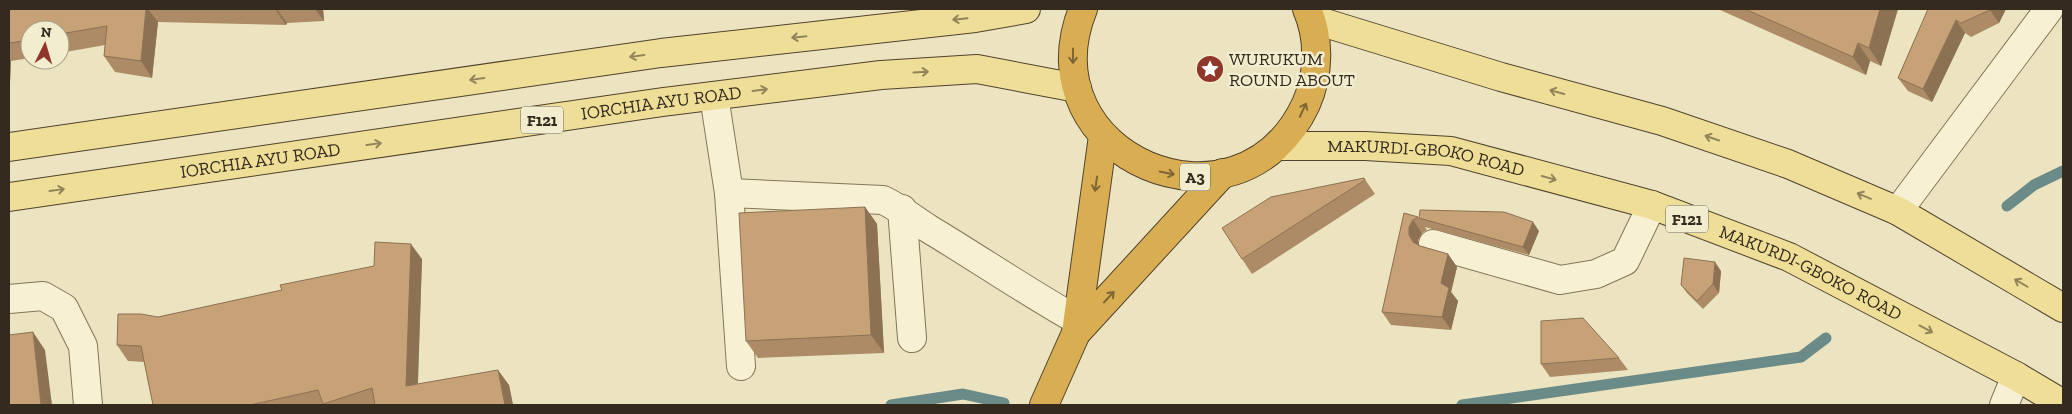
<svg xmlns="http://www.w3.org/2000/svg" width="2072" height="414" font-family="'Zilla Slab',serif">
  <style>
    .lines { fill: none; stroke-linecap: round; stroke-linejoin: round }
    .stream { stroke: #6a8b87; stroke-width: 11 }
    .minor-casing { stroke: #847559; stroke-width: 30 }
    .major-casing { stroke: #51422d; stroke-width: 30 }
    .highway-casing { stroke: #51422d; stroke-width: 30 }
    .minor { stroke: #f7f0d2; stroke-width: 28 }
    .major { stroke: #eede98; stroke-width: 28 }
    .highway { stroke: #d9ae52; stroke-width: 28 }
    .wall { fill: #ac8b66 }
    .shaded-wall { fill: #8c7153 }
    .building { fill: #c8a277; stroke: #8c7153 }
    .oneway { stroke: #91845a }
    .oneway2 { stroke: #7e6535 }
    .labels { text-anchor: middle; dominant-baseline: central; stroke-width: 5; stroke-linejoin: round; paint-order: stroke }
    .shield { fill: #f3edcf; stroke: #6d6452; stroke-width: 1 }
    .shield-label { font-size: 16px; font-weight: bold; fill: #342a1d }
    .poi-label { font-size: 18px; fill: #342a1d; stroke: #f3edcf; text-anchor: start }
    .street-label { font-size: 18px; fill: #342a1d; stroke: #f3edcf }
  </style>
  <rect width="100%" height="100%" fill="#ece4c0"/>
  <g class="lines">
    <!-- stream -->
    <g class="stream">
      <path d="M2007 206 2034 185 2063 171"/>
      <path d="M891 405 963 394 1004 403"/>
      <path d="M1462 405 1801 357 1826 338"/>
    </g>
    <defs>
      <g id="minor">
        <path d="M714 96 729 193 741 366"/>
        <path d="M729 193 883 200C900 208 913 219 929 229 979 259 1027 292 1077 320"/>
        <path d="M902 209 912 338"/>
        <path d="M1898 211 2049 9"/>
        <path d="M1433 244 1560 280 1596 274 1625 261 1652 205"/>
        <path d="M9 299 43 296 64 308 83 346 88 405"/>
        <path d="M2004 405 2016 376"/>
      </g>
      <g id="major">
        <path d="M1312 19 1501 77 1662 121 1788 164 1898 211 2063 308"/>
        <path id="s1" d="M1277 146H1365L1451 151 1652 205 1789 257 2016 376 2063 404"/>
        <path d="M9 147 661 53 975 18 1026 9"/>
        <path id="s2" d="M9 197 663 102 881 75 977 69 1077 88"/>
      </g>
      <g id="highway">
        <path d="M1083 9C1024 156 1239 248 1306 104 1319 75 1320 39 1307 9"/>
        <path d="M1076 333 1223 173"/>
        <path d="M1044 405 1076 333 1103 136"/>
      </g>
    </defs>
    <!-- minor casing -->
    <use href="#minor" class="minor-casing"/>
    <!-- major casing -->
    <use href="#major" class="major-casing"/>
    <!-- highway casing -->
    <use href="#highway" class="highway-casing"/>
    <!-- minor -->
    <use href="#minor" class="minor"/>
    <!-- major -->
    <use href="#major" class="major"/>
    <!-- highway -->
    <use href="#highway" class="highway"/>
  </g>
  <!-- wall -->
  <g class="wall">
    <path d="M9 9H323L324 21 287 23 286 25 158 22 152 78 115 72 104 56 105 45 60 53V30H30V58L11 61 10 82H9Z"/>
    <path d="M1718 9H1898L1881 66 1870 61 1866 75Z"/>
    <path d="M1928 9H2006L1999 23 1971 37 1965 33 1932 102 1908 91 1898 78Z"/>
    <path d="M1364 178 1375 194 1252 274 1242 259Z"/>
    <path d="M865 207 877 224 884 353 758 358 746 341Z"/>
    <path d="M1404 213 1418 217 1419 218 1539 231 1529 255 1425 227 1427 230 1422 233 1418 240V245L1448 254 1457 267 1451 292 1458 301 1451 330 1391 325 1382 312Z"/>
    <path d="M422 259 418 384 509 385 513 405H153L144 362 128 361 117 345 158 317 282 290 374 266Z"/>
    <path d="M1721 271 1719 293 1703 309 1687 293 1681 285Z"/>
    <path d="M1619 358 1628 370 1550 377 1541 364Z"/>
  </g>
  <!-- shaded-wall -->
  <g class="shaded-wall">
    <path d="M146 9H148L158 22 152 78 141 61Z"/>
    <path d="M275 9H277L287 23 286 25Z"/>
    <path d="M315 9H323L324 21Z"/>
    <path d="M1880 9H1898L1881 66 1869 48Z"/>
    <path d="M1990 9H2006L1999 23 1990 10Z"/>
    <path d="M1956 20 1965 33 1932 102 1923 89Z"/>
    <path d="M1858 43 1870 61 1866 75 1853 57Z"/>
    <path d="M9 58 11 61 10 82 9 80Z"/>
    <path d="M865 207 877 224 884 353 871 335Z"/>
    <path d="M1413 220 1422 233 1418 240V248L1409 235V227Z"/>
    <path d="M1533 222 1539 231 1529 255 1523 247Z"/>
    <path d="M411 244 422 259 417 402 406 386Z"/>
    <path d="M1448 254 1457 267 1451 292 1458 301 1451 330 1442 317 1441 283Z"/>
    <path d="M1715 262 1721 271 1719 293 1713 284Z"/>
    <path d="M33 332 45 350 52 405H41Z"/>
    <path d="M498 370 509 385 513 405H505Z"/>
  </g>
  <!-- building -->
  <g class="building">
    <path d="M9 9H146L141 61 104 56 107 26 60 34V30H30V40L9 43Z"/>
    <path d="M1745 9H1880L1869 48 1858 43 1853 57Z"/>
    <path d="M1928 9H1990V10L1961 23 1956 20 1923 89 1898 78Z"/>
    <path d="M1364 178 1365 180 1242 259 1222 228 1271 197Z"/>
    <path d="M865 207 871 335 746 341 739 213Z"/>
    <path d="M1420 210 1504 212 1533 222 1523 247 1419 218Z"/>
    <path d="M1404 213 1418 217 1413 220 1409 227V235L1413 242 1420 246 1448 254 1441 283 1449 288 1442 317 1382 312Z"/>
    <path d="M375 242 411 244 406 386 498 370 505 405H375L372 388 323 404 318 390 250 405H153L141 346 117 345 118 314H141L158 317 282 290 280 285 374 266Z"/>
    <path d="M1684 258 1715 262 1713 284 1697 301 1681 285Z"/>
    <path d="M1583 318 1619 358 1541 364V321Z"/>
    <path d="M33 332 41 405H9V335Z"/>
  </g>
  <!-- one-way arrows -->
  <defs><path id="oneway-shaft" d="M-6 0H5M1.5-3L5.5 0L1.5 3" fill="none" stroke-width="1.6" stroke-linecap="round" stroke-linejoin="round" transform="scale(1.25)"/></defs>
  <g class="oneway">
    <use href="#oneway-shaft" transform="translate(960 19) rotate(174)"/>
    <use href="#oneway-shaft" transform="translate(799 37) rotate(174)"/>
    <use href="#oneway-shaft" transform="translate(637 56) rotate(172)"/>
    <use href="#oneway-shaft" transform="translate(921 72) rotate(-3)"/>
    <use href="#oneway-shaft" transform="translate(477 79) rotate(172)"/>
    <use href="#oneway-shaft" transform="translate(760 90) rotate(-7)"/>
    <use href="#oneway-shaft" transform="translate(1557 92) rotate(-165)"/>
    <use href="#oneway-shaft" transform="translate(1712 138) rotate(-161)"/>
    <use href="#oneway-shaft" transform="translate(374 144) rotate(-8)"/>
    <use href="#oneway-shaft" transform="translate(1549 178) rotate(15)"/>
    <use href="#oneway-shaft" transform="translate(57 190) rotate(-8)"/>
    <use href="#oneway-shaft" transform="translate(1864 196) rotate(-157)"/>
    <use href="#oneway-shaft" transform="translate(2021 283) rotate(-150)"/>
    <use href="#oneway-shaft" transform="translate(1926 329) rotate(28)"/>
  </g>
  <g class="oneway2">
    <use href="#oneway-shaft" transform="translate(1073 56) rotate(90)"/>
    <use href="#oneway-shaft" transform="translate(1303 110) rotate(-65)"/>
    <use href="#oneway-shaft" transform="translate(1167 173) rotate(11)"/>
    <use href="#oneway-shaft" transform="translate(1096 184) rotate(98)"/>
    <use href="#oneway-shaft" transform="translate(1109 297) rotate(-47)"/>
  </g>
  <!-- icons -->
  <defs>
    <symbol id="sight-disc" viewBox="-11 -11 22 22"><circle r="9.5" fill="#90372b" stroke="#f3edcf"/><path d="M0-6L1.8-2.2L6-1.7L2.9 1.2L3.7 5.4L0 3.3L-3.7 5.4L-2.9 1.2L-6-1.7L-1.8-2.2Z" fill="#fff"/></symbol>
  </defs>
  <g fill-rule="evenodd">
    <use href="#sight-disc" x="1194" y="53" width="32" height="32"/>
  </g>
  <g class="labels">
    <!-- shield labels -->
    <g class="shield">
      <rect x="521" y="106.5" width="42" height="27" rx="4"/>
      <rect x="1180" y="163.5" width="30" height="27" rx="4"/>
      <rect x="1666" y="205.5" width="42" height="27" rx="4"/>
    </g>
    <g class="shield-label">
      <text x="542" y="120">F121</text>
      <text x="1195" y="177">A3</text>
      <text x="1687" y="219">F121</text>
    </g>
    <!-- poi labels -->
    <g class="poi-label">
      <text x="1229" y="59">WURUKUM<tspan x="1229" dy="21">ROUND ABOUT</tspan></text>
    </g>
    <!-- street labels -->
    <g class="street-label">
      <text stroke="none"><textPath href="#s2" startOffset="659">IORCHIA AYU ROAD</textPath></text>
      <text stroke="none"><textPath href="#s2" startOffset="254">IORCHIA AYU ROAD</textPath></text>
      <text stroke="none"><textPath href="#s1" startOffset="150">MAKURDI-GBOKO ROAD</textPath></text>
      <text stroke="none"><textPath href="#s1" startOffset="555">MAKURDI-GBOKO ROAD</textPath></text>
    </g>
  </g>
  <!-- border -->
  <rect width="2072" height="414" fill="none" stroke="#342a1d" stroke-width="20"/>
  <!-- north arrow -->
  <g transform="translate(45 45) rotate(5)"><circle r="24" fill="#f3edcf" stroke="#a79f88"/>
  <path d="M0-4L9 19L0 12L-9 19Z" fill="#90372b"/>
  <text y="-8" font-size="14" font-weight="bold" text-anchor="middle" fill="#342a1d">N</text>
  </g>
</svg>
